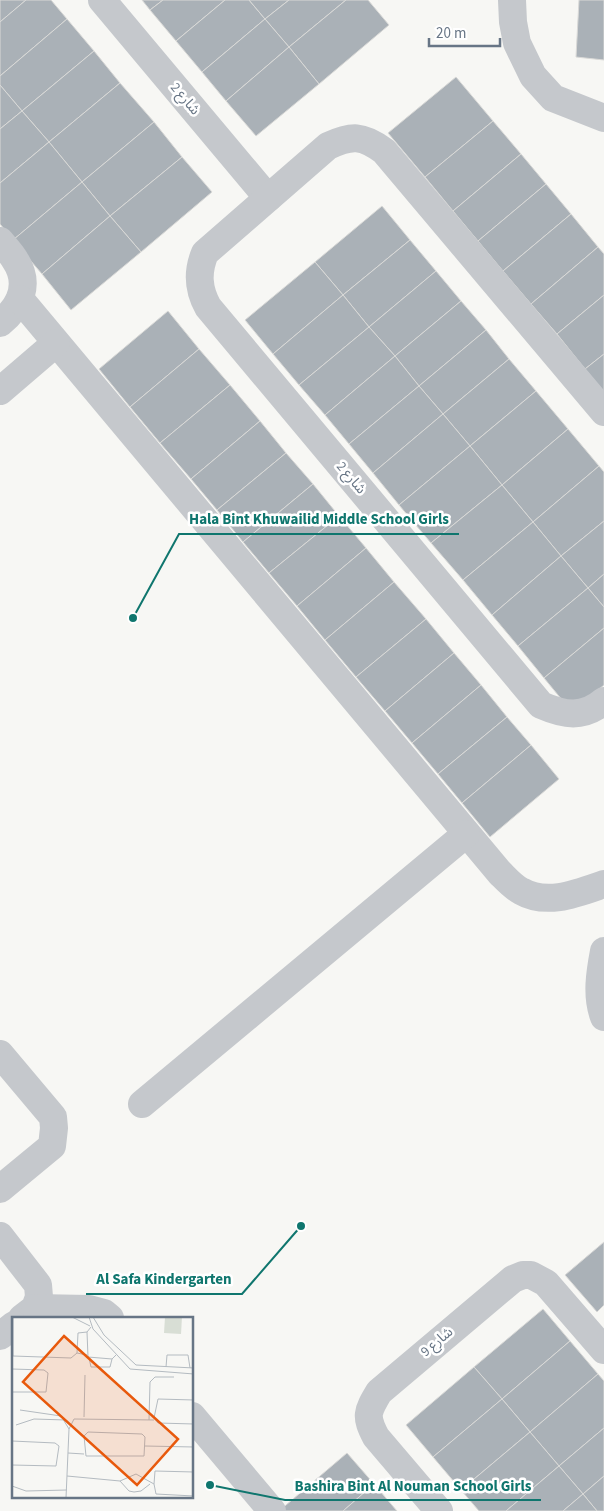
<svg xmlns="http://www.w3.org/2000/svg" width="604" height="1511" font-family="'Source Sans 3','Noto Sans Arabic',sans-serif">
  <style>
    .building { fill: #aab1b7; stroke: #d9d9d7 }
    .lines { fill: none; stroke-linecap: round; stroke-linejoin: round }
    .minor { stroke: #c5c8cc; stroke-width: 28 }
    .labels { text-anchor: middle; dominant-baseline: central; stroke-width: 5; stroke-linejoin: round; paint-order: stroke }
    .street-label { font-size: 14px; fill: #677585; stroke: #fff }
    .inset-road { fill: none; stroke: #b4bbc1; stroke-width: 1 }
    .view { fill: #e8590c; fill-opacity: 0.15; stroke: #e8590c; stroke-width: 2.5 }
    .inset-edge { fill: none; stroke: #677585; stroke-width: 2.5 }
    .leader { fill: none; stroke: #0f766e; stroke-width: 2 }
    .callout-dot { fill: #0f766e; stroke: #fff; stroke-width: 2 }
    .callout-label { font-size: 15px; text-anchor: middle; font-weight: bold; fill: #0f766e; stroke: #fff; stroke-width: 5; stroke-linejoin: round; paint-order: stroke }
  </style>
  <rect width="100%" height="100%" fill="#f7f7f4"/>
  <!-- building -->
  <g class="building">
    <path d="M0 0H26L0 22Z"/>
    <path d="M26 0H51L67 19 0 76V22Z"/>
    <path d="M142 0H163L150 10Z"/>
    <path d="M163 0H225L176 41 150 10Z"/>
    <path d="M225 0H249L265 19 202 72 176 41Z"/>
    <path d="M249 0H289L265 19Z"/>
    <path d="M289 0H346L289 47 265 19Z"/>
    <path d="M346 0H368L389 25 319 84 289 47Z"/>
    <path d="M579 0H604V60L576 57Z"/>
    <path d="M67 19 94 51 22 111 0 85V76Z"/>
    <path d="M265 19 289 47 226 101 202 72Z"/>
    <path d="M289 47 319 84 256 136 226 101Z"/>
    <path d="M94 51 120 83 49 142 22 111Z"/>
    <path d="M456 77 493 121 425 177 388 133Z"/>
    <path d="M120 83 154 122 82 182 49 142Z"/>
    <path d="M0 85 22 111 0 129Z"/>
    <path d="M22 111 49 142 0 183V129Z"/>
    <path d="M493 121 521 154 453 211 425 177Z"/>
    <path d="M154 122 182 157 110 216 82 182Z"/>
    <path d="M49 142 82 182 13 240 0 224V183Z"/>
    <path d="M521 154 546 184 478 241 453 211Z"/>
    <path d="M182 157 212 192 141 252 110 216Z"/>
    <path d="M82 182 110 216 42 274 13 240Z"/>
    <path d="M546 184 571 214 503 271 478 241Z"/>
    <path d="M382 206 410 240 343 295 315 262Z"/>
    <path d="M571 214 598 247 531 304 503 271Z"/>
    <path d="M110 216 141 252 71 310 42 274Z"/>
    <path d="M410 240 436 271 369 327 343 295Z"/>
    <path d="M598 247 604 254V295L557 334 531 304Z"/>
    <path d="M315 262 343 295 273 354 245 320Z"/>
    <path d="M436 271 461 301 395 356 369 327Z"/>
    <path d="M343 295 369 327 299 385 273 354Z"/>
    <path d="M604 295V354L585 369 557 334Z"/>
    <path d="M461 301 486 330 419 386 395 356Z"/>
    <path d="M168 311 199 349 130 407 99 369Z"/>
    <path d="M369 327 395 356 325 415 299 385Z"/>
    <path d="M486 330 509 359 443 414 419 386Z"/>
    <path d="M199 349 230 385 160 443 130 407Z"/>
    <path d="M604 354V392L585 369Z"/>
    <path d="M395 356 419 386 349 444 325 415Z"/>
    <path d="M509 359 536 391 470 446 443 414Z"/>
    <path d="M230 385 260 421 191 479 160 443Z"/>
    <path d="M419 386 443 414 373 473 349 444Z"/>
    <path d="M536 391 568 429 502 485 470 446Z"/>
    <path d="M443 414 470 446 399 505 373 473Z"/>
    <path d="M260 421 286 453 217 510 191 479Z"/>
    <path d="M568 429 599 466 533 522 502 485Z"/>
    <path d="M470 446 502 485 431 543 399 505Z"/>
    <path d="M286 453 313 484 243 542 217 510Z"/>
    <path d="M599 466 604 472V521L561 556 533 522Z"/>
    <path d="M313 484 339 516 269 573 243 542Z"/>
    <path d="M502 485 533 522 463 580 431 543Z"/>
    <path d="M339 516 366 548 297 606 269 573Z"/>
    <path d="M604 521V574L588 588 561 556Z"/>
    <path d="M533 522 561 556 492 615 463 580Z"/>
    <path d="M366 548 394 582 325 640 297 606Z"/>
    <path d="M561 556 588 588 518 646 492 615Z"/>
    <path d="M604 574V607L588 588Z"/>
    <path d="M394 582 426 619 356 677 325 640Z"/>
    <path d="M588 588 604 607V628L544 678 518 646Z"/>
    <path d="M426 619 454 653 385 711 356 677Z"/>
    <path d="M604 628V685L572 712 544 678Z"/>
    <path d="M454 653 481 685 412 743 385 711Z"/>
    <path d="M481 685 507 717 438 774 412 743Z"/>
    <path d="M507 717 531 745 462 803 438 774Z"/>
    <path d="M531 745 559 779 490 837 462 803Z"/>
    <path d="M604 1242V1305L597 1312 565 1275Z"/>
    <path d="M543 1309 570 1341 502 1399 474 1367Z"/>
    <path d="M570 1341 598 1374 530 1432 502 1399Z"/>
    <path d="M474 1367 502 1399 433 1457 406 1425Z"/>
    <path d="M598 1374 604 1381V1428L559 1466 530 1432Z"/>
    <path d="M502 1399 530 1432 461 1490 433 1457Z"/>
    <path d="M604 1428V1476L583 1494 559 1466Z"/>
    <path d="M530 1432 559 1466 506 1511H479L461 1490Z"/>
    <path d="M347 1453 374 1484 343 1511H279Z"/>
    <path d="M559 1466 583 1494 563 1511H506Z"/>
    <path d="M604 1476V1511H597L583 1494Z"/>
    <path d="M374 1484 397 1511H343Z"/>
    <path d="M583 1494 597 1511H563Z"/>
  </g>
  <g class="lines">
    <!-- minor -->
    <g class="minor">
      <path d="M102 0 268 198"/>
      <path d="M512 0 513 22 517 43 533 76 553 98 604 118"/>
      <path d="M0 241C5 247 11 253 15 260 31 284 20 307 0 323"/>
      <path d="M20 299 500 873C506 879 513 887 521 891 547 906 578 893 604 884"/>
      <path d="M0 391 56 343"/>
      <path d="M604 412 384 151C362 135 352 135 328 146L205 253C197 272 198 289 208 307L541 705C564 715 583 719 604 701"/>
      <path d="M604 951C600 972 596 996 604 1017"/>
      <path d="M0 1054 53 1117 54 1128 52 1146 0 1189"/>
      <path d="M142 1104 466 834"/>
      <path d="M0 1236 38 1285 39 1297 35 1308 22 1318"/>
      <path d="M35 1308 89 1309 104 1313 110 1318"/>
      <path d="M0 1336 14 1325"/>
      <path d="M192 1416 272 1511"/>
      <path d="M439 1511 376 1437C365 1416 367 1412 379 1392L513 1279 523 1275H531L546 1283 604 1350"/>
    </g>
  </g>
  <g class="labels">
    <!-- street labels -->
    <g class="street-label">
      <text transform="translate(185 99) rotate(50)">شارع 2</text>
      <text transform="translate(351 478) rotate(50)">شارع 2</text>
      <text transform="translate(437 1342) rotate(-40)">شارع 9</text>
    </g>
  </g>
  <!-- overview -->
  <g transform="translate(12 1317)">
    <rect width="181" height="181" fill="#f7f7f4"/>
    <path d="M153 0H170L169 17 152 16Z" fill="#d8ded5"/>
    <path class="inset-road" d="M1 0V39L59 41 65 36M60 0 78 9M77 0 81 12 118 52 182 57M81 0 92 18 124 48 182 51M79 10 75 15 76 40 100 42 104 38M75 38 65 36 66 16 75 15M77 41 79 50H98L100 42M154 50 155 38H176L178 51M0 52 32 53 36 56 34 75H0M182 83 146 82 142 101 146 106 182 107M8 93 49 99 57 112M72 100 73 58M137 103 138 65 143 60H162M4 108 22 102 54 103M76 115 130 117 133 120 132 139H74L72 119ZM0 124 43 126 47 129 44 149 0 148M133 129 182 130M56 136 72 137M182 155 143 154 142 167 144 177 182 179M55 159 108 164 124 157 142 167M108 164 117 174 122 175 129 174 138 167M0 169 14 174 55 173M54 181 57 112 62 102 142 103"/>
    <path class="view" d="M52 19 166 122 125 168 11 65Z"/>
    <rect width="181" height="181" class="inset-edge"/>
  </g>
  <!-- callouts -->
  <path class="leader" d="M133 618L179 534H459M301 1226L242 1294H86M210 1485L285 1500H541"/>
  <g class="callout-dot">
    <circle cx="133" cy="618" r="5"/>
    <circle cx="301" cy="1226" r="5"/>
    <circle cx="210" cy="1485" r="5"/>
  </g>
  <g class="callout-label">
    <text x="319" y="524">Hala Bint Khuwailid Middle School Girls</text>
    <text x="164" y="1284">Al Safa Kindergarten</text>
    <text x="413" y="1491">Bashira Bint Al Nouman School Girls</text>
  </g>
  <!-- scale -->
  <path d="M429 38v8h71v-8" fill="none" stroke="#677585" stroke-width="2.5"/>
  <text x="436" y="38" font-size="15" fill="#677585" stroke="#ffffff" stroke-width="4" paint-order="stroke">20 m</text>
</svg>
